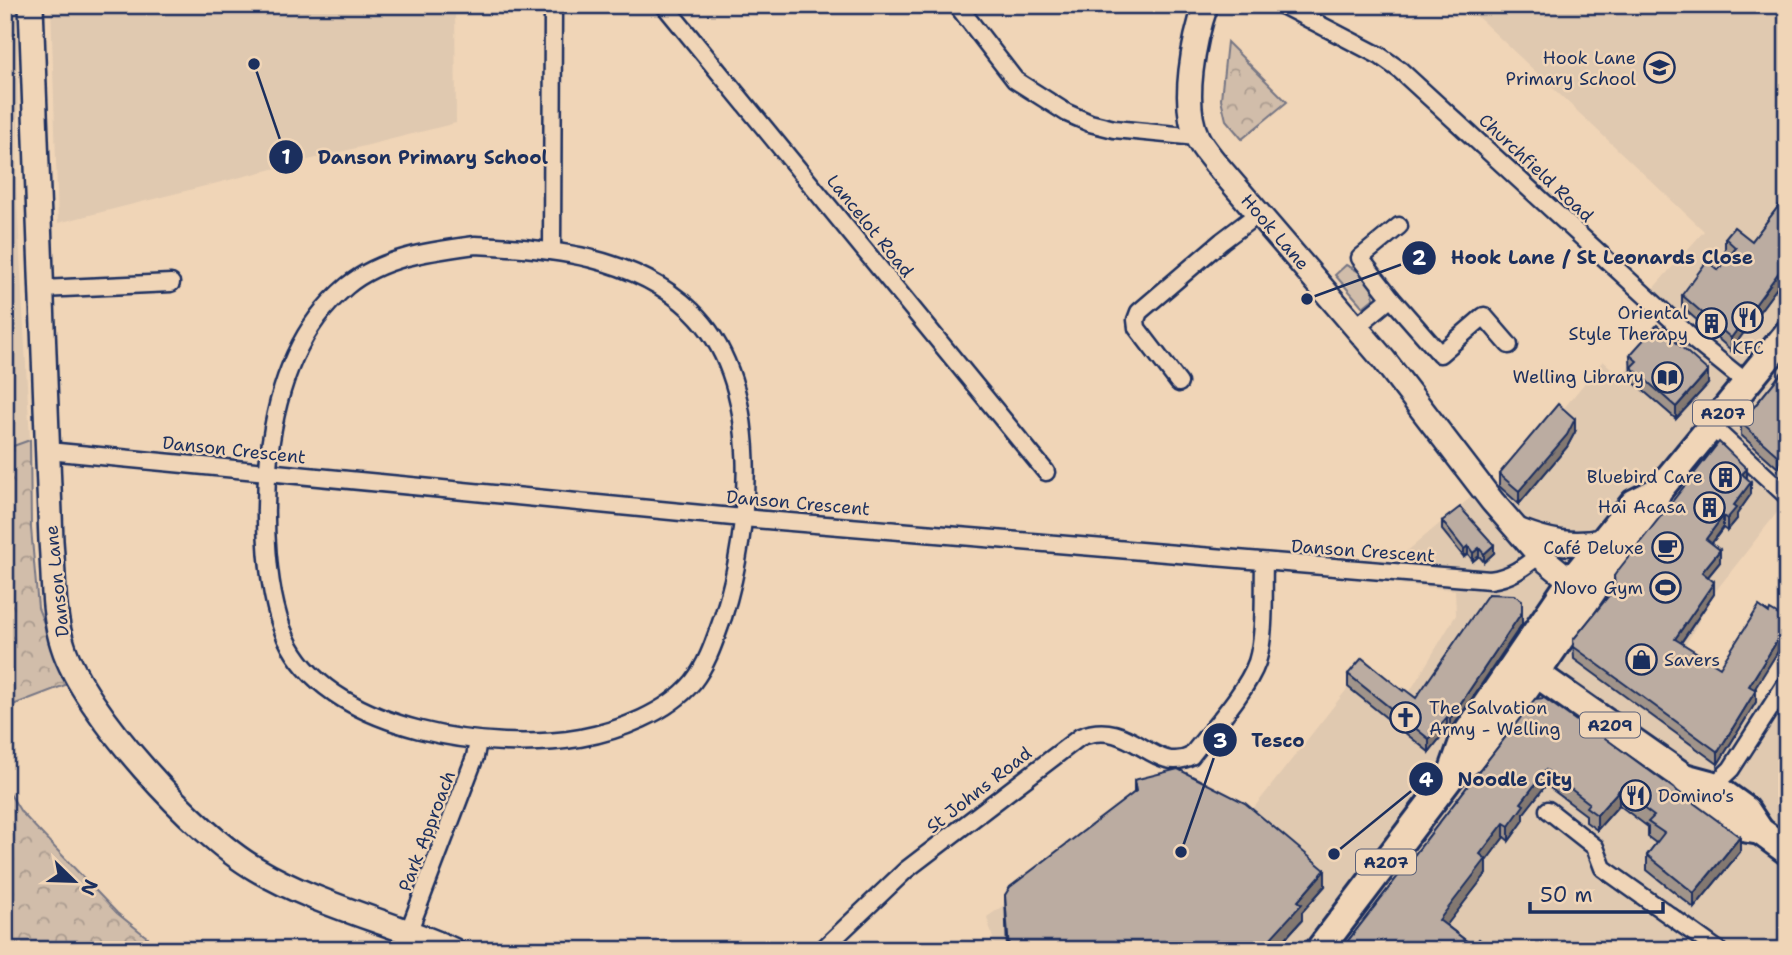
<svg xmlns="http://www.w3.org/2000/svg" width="1792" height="955" font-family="'Shantell Sans',sans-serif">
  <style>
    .built { fill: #e0c9b0 }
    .green { fill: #d1bdaa; stroke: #767684; stroke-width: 2 }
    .park { fill: url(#park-crowns); stroke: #767684; stroke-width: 2 }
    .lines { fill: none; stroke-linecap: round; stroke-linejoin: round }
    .street-casing { stroke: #1b2f5e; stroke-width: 21 }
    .secondary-casing { stroke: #1b2f5e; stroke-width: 28 }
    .primary-casing { stroke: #1b2f5e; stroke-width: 32 }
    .street { stroke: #f0d5b7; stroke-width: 16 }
    .secondary { stroke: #f0d5b7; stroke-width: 23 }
    .primary { stroke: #f0d5b7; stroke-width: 26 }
    .wall { fill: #a1948a; stroke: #1b2f5e; stroke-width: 2 }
    .shaded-wall { fill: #837871; stroke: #1b2f5e; stroke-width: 2 }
    .building { fill: #bbaca1; stroke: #1b2f5e; stroke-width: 2 }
    .labels { text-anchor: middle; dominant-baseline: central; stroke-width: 5; stroke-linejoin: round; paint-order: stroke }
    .shield { fill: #f0d5b7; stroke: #5b6179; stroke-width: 2 }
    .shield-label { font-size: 16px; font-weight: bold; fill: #1b2f5e }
    .poi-label { font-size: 18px; fill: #1b2f5e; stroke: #f0d5b7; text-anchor: end }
    .street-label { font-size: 18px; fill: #1b2f5e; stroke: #f0d5b7 }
    .leader { fill: none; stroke: #1b2f5e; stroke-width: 2.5 }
    .callout-dot { fill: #1b2f5e; stroke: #f0d5b7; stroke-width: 2.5 }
    .mark-label { font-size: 21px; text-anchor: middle; font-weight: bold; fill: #fff }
    .callout-label { font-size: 19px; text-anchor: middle; font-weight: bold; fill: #1b2f5e; stroke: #f0d5b7; stroke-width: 5; stroke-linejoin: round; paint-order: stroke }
  </style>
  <defs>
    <pattern id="park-crowns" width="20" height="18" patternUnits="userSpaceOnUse" patternTransform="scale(1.75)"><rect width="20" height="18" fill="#d1bdaa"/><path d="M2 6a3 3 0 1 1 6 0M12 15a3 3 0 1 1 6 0" fill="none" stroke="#a99a8e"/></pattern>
  </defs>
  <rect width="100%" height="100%" fill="#f0d5b7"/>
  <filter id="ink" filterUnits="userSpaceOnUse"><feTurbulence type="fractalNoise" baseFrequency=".0143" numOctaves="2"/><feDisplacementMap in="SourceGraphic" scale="14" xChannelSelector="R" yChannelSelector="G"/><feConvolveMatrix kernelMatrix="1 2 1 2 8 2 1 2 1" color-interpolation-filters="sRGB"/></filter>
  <g filter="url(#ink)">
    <!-- built -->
    <g class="built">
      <path d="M5 5H17L18 124 16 181 30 440 5 449Z"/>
      <path d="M51 5H455L456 123 58 223Z"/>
      <path d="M1465 5H1787V506L1782 512 1779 510 1715 592 1682 651 1787 715V950H996L987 917 1179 783 1245 819 1362 670 1403 703 1456 615 1455 590 1396 584 1399 558 1471 497 1478 504 1495 491 1603 361 1620 376 1677 315 1650 292 1704 231Z"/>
    </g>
    <!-- green -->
    <path class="green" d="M1346 265C1365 274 1370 277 1374 298L1363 307 1335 275Z"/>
    <!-- park -->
    <g class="park">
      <path d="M1227 42 1287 102 1242 139 1226 120 1221 99Z"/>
      <path d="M30 440 31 528 38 608 68 684 5 708V449Z"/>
      <path d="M5 786 21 812 117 913 163 950H5Z"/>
    </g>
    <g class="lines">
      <defs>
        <g id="street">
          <path d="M664 5 1046 472"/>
          <path d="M957 5 1015 80 1067 113 1090 123 1114 129 1197 137"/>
          <path d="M1282 5 1380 56 1400 70 1695 341 1747 383"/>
          <path d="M475 245C550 248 635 256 692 311 765 382 751 529 723 617 715 639 708 663 693 682 667 713 619 731 580 738 492 753 337 732 290 646 264 598 263 509 269 456 276 393 297 328 347 286 382 257 431 251 475 245Z"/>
          <path d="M552 251 553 5"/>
          <path d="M42 289 171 283"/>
          <path d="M1391 298 1360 258 1399 226"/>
          <path d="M1356 327 1391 298 1440 354 1484 316 1509 345"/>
          <path d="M1179 383 1137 328 1136 320 1139 312 1222 241 1259 213"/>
          <path d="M1711 426 1787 496"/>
          <path d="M48 451 743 518 1490 580C1511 577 1523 568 1539 555"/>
          <path d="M1713 786 1731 769 1787 682"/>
          <path d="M1548 810 1595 847 1603 868 1718 950"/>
          <path d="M408 933 475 757 478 741"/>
          <path d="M822 950 906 870 1080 737C1131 716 1153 776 1191 756 1211 730 1247 691 1257 662 1266 633 1263 593 1264 563"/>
        </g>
        <g id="secondary">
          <path d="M31 5 51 541C54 575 52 613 63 646 83 711 196 835 256 869 317 905 388 921 453 950"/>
          <path d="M1206 5C1194 39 1181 103 1197 137 1201 146 1210 156 1216 164L1384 360 1492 501 1539 555 1571 581 1585 573"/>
          <path d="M1520 531C1549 542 1571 547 1602 541"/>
        </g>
        <g id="primary">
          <path d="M1521 663 1684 777 1710 784 1746 810 1760 831 1787 851"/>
          <path d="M1452 773 1465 736 1571 581 1634 503 1658 491"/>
          <path d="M1684 777 1701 800 1737 827 1760 831"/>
          <path d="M1319 950 1452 775 1486 747 1616 557 1649 514 1658 491 1787 334"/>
        </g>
      </defs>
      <!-- street casing -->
      <use href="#street" class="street-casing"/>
      <!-- secondary casing -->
      <use href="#secondary" class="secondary-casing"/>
      <!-- primary casing -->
      <use href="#primary" class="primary-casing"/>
      <!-- street -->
      <use href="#street" class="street"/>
      <!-- secondary -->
      <use href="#secondary" class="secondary"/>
      <!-- primary -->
      <use href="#primary" class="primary"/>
    </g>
    <!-- wall -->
    <g class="wall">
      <path d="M1787 195V274L1731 350 1682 307V295L1718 270 1730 255 1725 251V238L1752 241Z"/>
      <path d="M1630 355 1708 384 1676 419 1631 380Z"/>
      <path d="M1787 366V457L1778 468 1741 435V423Z"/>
      <path d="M1575 432 1567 447 1519 504 1499 486V474Z"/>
      <path d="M1747 479 1751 494 1737 514V519L1727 531 1723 528 1712 543 1720 562 1708 577 1714 594 1681 643 1720 667 1787 637 1754 689 1756 702 1718 764 1574 659 1573 640 1614 590V576Z"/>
      <path d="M1442 521 1494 553 1484 562 1479 556 1473 561 1468 554 1464 557 1442 530Z"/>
      <path d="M1522 624 1450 731 1447 729 1429 752 1348 687V674L1416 698Z"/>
      <path d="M1535 699 1740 852 1694 908 1647 870V855L1656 843 1648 837V827L1619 805 1597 830 1586 822V815L1546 785 1524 813V820L1509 841 1504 837 1486 861V874L1446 925 1473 946 1492 950H1341Z"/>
      <path d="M1134 780 1325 886 1302 912V920L1275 950H1007L1005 895 1134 793Z"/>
    </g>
    <!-- shaded-wall -->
    <g class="shaded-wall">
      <path d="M1787 261V274L1731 350V338Z"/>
      <path d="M1708 371V384L1676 419V407Z"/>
      <path d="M1575 419V432L1567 447 1519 504V491Z"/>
      <path d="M1787 445V457L1778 468V456Z"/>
      <path d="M1747 469V481L1742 474Z"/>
      <path d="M1751 482V494L1737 514V519L1727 531V519L1734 505Z"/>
      <path d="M1723 516V528L1706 551V539Z"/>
      <path d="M1494 545V553L1484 562V554Z"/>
      <path d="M1468 546V554L1464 557V549Z"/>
      <path d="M1479 548V556L1473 561V553Z"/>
      <path d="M1720 550V562L1702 584V572Z"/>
      <path d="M1714 582V594L1675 651V639Z"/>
      <path d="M1522 612V624L1450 731V719Z"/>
      <path d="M1787 625V637L1749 698V686Z"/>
      <path d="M1756 690V702L1718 764V752Z"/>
      <path d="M1447 717V729L1429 752V739Z"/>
      <path d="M1546 770V785L1524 813V820L1509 841V826L1521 803Z"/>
      <path d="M1619 790V805L1597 830V815Z"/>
      <path d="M1504 823V837L1486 861V874L1439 935V920L1480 854Z"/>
      <path d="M1740 837V852L1694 908V893Z"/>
      <path d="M1325 870V886L1302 912V920L1275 950H1260L1298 901Z"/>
    </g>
    <!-- building -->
    <g class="building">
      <path d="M1787 195V261L1731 338 1682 295 1707 261 1718 270 1736 248 1725 238 1734 227 1752 241Z"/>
      <path d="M1657 325 1708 371 1676 407 1631 367 1637 361 1630 355Z"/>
      <path d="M1787 366V445L1778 456 1741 423Z"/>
      <path d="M1558 404 1575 419 1567 435 1519 491 1499 474Z"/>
      <path d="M1719 442 1747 469 1742 474 1751 482 1734 505 1737 507 1727 519 1723 516 1706 539 1720 550 1702 572 1714 582 1675 639 1720 667 1759 606 1769 613 1770 610 1787 620V625L1749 686 1756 690 1718 752 1574 647 1573 640 1615 588 1614 576 1616 573Z"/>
      <path d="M1460 507 1494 545 1484 554 1479 548 1473 553 1468 546 1464 549 1442 521Z"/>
      <path d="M1488 594 1514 595 1522 600V612L1450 719 1447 717 1429 739 1348 674 1362 658 1403 691 1404 689 1416 698Z"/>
      <path d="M1544 698 1592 732 1594 730 1740 837 1694 893 1647 855 1664 833 1648 822 1654 816 1619 790 1597 815 1586 807 1589 803 1546 770 1521 803 1524 805 1509 826 1504 823 1480 854 1486 859 1439 920 1473 946 1479 939 1492 950H1341L1535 699Z"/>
      <path d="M1178 769 1245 803 1325 870 1298 901 1302 904 1260 950H1009L1005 895 1010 887 1136 791 1134 780Z"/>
    </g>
  </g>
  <!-- icons -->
  <defs>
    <symbol id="school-ring" viewBox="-11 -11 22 22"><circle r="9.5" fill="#f0d5b7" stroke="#1b2f5e" stroke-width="1.5"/><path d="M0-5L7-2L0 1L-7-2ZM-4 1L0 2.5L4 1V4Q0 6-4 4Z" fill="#1b2f5e"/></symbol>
    <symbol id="restaurant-ring" viewBox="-11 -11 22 22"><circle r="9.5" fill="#f0d5b7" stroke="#1b2f5e" stroke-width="1.5"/><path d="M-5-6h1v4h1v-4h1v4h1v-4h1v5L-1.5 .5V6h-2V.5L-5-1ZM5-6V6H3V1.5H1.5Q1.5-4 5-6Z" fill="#1b2f5e"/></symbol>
    <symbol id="building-ring" viewBox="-11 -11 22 22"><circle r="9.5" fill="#f0d5b7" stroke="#1b2f5e" stroke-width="1.5"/><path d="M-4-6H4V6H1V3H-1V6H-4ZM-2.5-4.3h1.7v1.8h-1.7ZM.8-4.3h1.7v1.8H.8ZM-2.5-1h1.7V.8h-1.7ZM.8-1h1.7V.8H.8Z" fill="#1b2f5e"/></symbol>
    <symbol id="library-ring" viewBox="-11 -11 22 22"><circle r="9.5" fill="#f0d5b7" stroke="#1b2f5e" stroke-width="1.5"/><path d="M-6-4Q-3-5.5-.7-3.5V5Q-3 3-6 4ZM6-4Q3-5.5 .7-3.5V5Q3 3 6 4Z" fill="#1b2f5e"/></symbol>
    <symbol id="cafe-ring" viewBox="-11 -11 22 22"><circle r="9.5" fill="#f0d5b7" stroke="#1b2f5e" stroke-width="1.5"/><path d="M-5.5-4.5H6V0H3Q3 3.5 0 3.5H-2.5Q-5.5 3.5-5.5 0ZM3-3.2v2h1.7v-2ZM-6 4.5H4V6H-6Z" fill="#1b2f5e"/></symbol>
    <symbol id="stadium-ring" viewBox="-11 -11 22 22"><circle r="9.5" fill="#f0d5b7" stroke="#1b2f5e" stroke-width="1.5"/><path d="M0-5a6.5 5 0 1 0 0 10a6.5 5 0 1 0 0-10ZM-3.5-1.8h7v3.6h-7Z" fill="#1b2f5e"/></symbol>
    <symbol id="shop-ring" viewBox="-11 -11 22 22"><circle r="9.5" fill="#f0d5b7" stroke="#1b2f5e" stroke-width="1.5"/><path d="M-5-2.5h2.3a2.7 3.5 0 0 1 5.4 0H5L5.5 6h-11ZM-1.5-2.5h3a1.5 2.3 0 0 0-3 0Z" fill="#1b2f5e"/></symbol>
    <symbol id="church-ring" viewBox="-11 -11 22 22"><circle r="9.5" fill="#f0d5b7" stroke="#1b2f5e" stroke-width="1.5"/><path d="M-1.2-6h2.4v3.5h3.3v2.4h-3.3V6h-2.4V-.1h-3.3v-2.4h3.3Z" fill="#1b2f5e"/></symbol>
  </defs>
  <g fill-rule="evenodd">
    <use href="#school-ring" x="1642" y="50" width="35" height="35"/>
    <use href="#restaurant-ring" x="1730" y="300" width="35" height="35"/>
    <use href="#building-ring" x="1694" y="306" width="35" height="35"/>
    <use href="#library-ring" x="1650" y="360" width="35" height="35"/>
    <use href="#building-ring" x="1708" y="460" width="35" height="35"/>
    <use href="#building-ring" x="1692" y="490" width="35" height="35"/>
    <use href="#cafe-ring" x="1650" y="530" width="35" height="35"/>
    <use href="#stadium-ring" x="1648" y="570" width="35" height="35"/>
    <use href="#shop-ring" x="1624" y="642" width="35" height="35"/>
    <use href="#church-ring" x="1388" y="700" width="35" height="35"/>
    <use href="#restaurant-ring" x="1618" y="778" width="35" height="35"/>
  </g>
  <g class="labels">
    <!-- shield labels -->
    <g class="shield">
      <rect x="1693" y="400.5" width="60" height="25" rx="5"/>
      <rect x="1580" y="712.5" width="60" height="25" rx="5"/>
      <rect x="1356" y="849.5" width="60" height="25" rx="5"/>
    </g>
    <g class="shield-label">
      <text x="1723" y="413">A207</text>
      <text x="1610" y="725">A209</text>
      <text x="1386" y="862">A207</text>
    </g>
    <!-- poi labels -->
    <g class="poi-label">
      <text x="1636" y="58">Hook Lane<tspan x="1636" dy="21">Primary School</tspan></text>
      <text x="1688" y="313">Oriental<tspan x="1688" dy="21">Style Therapy</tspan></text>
      <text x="1748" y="348" text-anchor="middle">KFC</text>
      <text x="1644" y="377">Welling Library</text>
      <text x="1703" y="477">Bluebird Care</text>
      <text x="1686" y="507">Hai Acasa</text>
      <text x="1644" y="548">Café Deluxe</text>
      <text x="1643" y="588">Novo Gym</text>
      <text x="1664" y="660" text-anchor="start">Savers</text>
      <text x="1429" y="708" text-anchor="start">The Salvation<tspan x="1429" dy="21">Army - Welling</tspan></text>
      <text x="1658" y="796" text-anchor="start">Domino's</text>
    </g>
    <!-- street labels -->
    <g class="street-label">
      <text transform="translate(1536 168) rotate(43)">Churchfield Road</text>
      <text transform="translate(870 226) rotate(51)">Lancelot Road</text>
      <text transform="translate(1275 232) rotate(49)">Hook Lane</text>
      <text transform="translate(234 450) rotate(6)">Danson Crescent</text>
      <text transform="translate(798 503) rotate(5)">Danson Crescent</text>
      <text transform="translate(1363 551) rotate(4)">Danson Crescent</text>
      <text transform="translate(57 581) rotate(-96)">Danson Lane</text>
      <text transform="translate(979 790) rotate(-38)">St Johns Road</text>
      <text transform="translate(427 831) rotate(-69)">Park Approach</text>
    </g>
  </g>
  <!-- callouts -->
  <path class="leader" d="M254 64L286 157M1307 299L1419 258M1181 852L1220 740M1334 854L1426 779"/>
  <g class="callout-dot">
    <circle cx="254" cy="64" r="7"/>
    <circle cx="1307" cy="299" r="7"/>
    <circle cx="1181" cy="852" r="7"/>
    <circle cx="1334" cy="854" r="7"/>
    <circle cx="286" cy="157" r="18"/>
    <circle cx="1419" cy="258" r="18"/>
    <circle cx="1220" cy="740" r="18"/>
    <circle cx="1426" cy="779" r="18"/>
  </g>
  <g class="mark-label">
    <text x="286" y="164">1</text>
    <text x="1419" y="265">2</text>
    <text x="1220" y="748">3</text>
    <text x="1426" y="787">4</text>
  </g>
  <g class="callout-label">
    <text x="433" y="164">Danson Primary School</text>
    <text x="1602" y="264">Hook Lane / St Leonards Close</text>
    <text x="1278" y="747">Tesco</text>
    <text x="1515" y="786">Noodle City</text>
  </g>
  <!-- margin -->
  <rect width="1792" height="955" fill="none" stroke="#f0d5b7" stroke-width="28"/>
  <rect x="14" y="14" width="1764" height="927" fill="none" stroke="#1b2f5e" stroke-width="2.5" filter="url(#ink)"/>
  <!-- north arrow -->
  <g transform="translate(74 881) rotate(113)" stroke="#f0d5b7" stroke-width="5" paint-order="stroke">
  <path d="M0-5L12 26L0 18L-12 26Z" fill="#1b2f5e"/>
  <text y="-10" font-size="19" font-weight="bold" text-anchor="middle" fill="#1b2f5e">N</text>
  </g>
  <!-- scale -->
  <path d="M1530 902v10h133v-10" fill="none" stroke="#1b2f5e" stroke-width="3.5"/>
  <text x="1540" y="902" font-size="21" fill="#1b2f5e" stroke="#f0d5b7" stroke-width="5" paint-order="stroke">50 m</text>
</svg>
